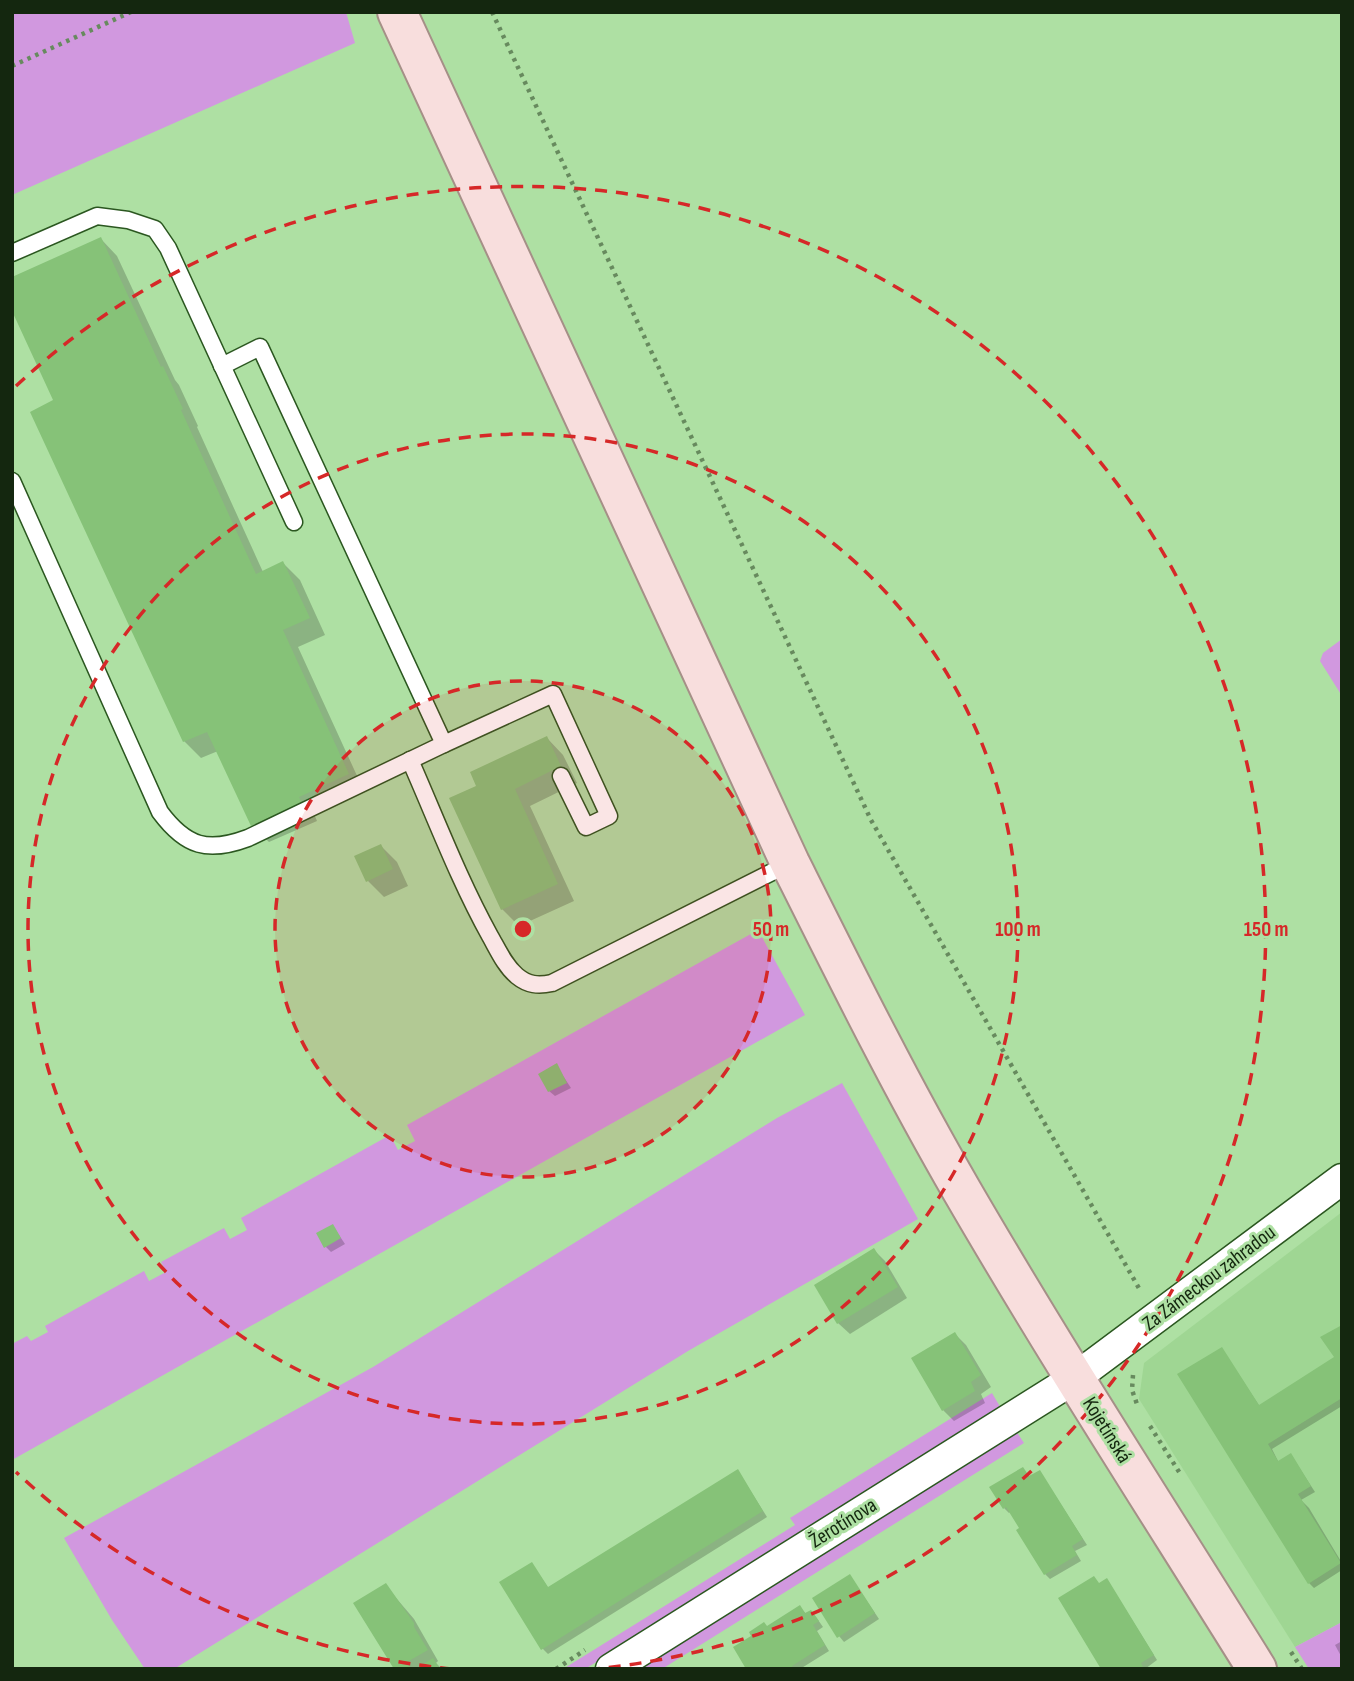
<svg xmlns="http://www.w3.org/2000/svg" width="1354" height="1681" font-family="'Sofia Sans Condensed',sans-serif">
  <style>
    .built { fill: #9fd693 }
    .green { fill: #d198df }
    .shadow { fill: #0003 }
    .building { fill: #86c278 }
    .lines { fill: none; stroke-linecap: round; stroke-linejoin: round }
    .service-casing { stroke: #2b5720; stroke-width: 19 }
    .minor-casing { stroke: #2b5720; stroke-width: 33 }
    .primary-casing { stroke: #a59087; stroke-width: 42 }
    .path { stroke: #678a5e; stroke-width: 4.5; stroke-dasharray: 3.5 5; stroke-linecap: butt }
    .service { stroke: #fff; stroke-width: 16 }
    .minor { stroke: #fff; stroke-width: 30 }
    .primary { stroke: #f8dedd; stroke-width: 38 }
    .ring { fill: none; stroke: #d62828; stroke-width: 3.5; stroke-dasharray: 12 9 }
    .labels { text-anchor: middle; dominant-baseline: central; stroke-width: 6; stroke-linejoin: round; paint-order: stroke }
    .street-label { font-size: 21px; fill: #14270f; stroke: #aee0a3 }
    .centre { fill: #d62828; stroke: #aee0a3; stroke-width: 3.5 }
    .ring-label { font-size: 21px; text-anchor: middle; font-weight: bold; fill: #d62828; stroke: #aee0a3; stroke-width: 6; stroke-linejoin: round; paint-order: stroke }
  </style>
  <rect width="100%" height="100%" fill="#aee0a3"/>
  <!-- built -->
  <path class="built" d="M1342 1212V1622L1295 1647 1139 1399 1144 1363Z"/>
  <!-- green -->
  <g class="green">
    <path d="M12 12H346L355 43 12 195Z"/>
    <path d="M1342 639V696L1320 661 1323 653Z"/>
    <path d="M758 930 805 1015 12 1460V1344L27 1336 31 1341 48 1332 45 1326 144 1271 149 1281 166 1272 161 1262 224 1228 230 1239 247 1230 241 1218 390 1135 398 1150 415 1141 407 1125Z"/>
    <path d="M842 1083 918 1219 688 1351 174 1669H145L112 1620 64 1538 373 1367 777 1118Z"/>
    <path d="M992 1393 1002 1410 585 1669H563L795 1525 790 1518Z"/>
    <path d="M1016 1431 1024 1443 662 1669H634Z"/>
    <path d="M1342 1622V1669H1309L1295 1647Z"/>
  </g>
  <!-- shadow -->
  <g class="shadow">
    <path d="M101 239 117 256 175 380 179 385 198 426 197 427 263 572 283 563 300 580 325 635 298 647 364 791 314 814 317 821 269 842 252 825 218 751 201 758 184 741 55 401Z"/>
    <path d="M547 738 563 755 577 783 530 806 574 901 519 926 502 909 478 787Z"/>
    <path d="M381 846 397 862 408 886 384 897 368 881Z"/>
    <path d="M556 1065 571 1088 555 1096 549 1091Z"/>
    <path d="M333 1226 345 1244 331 1252 326 1247Z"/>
    <path d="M874 1250 885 1261 907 1298 850 1334 838 1323Z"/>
    <path d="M1342 1327V1406L1272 1449 1279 1463 1291 1455 1315 1492 1301 1500 1309 1508 1342 1563V1570L1314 1588 1309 1583 1222 1349 1260 1407 1336 1358Z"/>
    <path d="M955 1334 966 1345 991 1387 981 1394 985 1403 954 1421 943 1410Z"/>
    <path d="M738 1471 767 1517 548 1654 543 1649 501 1583 532 1564 549 1589Z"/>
    <path d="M1040 1472 1087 1545 1075 1551 1081 1561 1050 1579 1045 1574 1011 1511 1009 1513 1004 1508 1030 1478Z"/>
    <path d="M850 1576 879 1619 844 1642 839 1636Z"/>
    <path d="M1107 1580 1157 1660 1145 1669H1103L1100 1584Z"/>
    <path d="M385 1585 414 1619 438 1661 436 1663 442 1669H396Z"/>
    <path d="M800 1607 807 1615 811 1612 816 1617 823 1627 817 1631 829 1651 800 1669H749L767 1628Z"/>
    <path d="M1342 1641V1658L1335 1645Z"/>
  </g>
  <!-- building -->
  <g class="building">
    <path d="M101 237 161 367 163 366 183 409 181 410 256 574 283 561 310 618 283 630 349 774 299 797 302 804 251 826 207 732 183 742 30 412 53 400 12 311V277Z"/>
    <path d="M547 736 561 766 515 789 558 884 501 910 449 798 476 786 470 772Z"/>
    <path d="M381 844 393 869 366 882 354 856Z"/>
    <path d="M557 1063 567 1083 548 1092 538 1074Z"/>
    <path d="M333 1224 341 1238 324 1248 316 1233Z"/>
    <path d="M874 1248 898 1287 837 1324 814 1285Z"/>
    <path d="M1342 1325V1398L1268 1444 1278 1461 1291 1453 1311 1486 1298 1494 1341 1563 1308 1584 1177 1374 1222 1347 1259 1405 1334 1357 1320 1337Z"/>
    <path d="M955 1332 981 1375 971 1382 975 1391 942 1411 911 1358Z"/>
    <path d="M1023 1467 1029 1476 1040 1470 1083 1539 1072 1546 1077 1555 1044 1575 1016 1530 1019 1528 1006 1507 1003 1509 989 1487Z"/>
    <path d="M738 1469 763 1511 541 1650 499 1582 532 1562 548 1587Z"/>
    <path d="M850 1574 875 1613 837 1638 812 1598Z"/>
    <path d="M1094 1576 1099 1583 1107 1578 1154 1655 1141 1663 1144 1669H1101L1058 1598Z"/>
    <path d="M386 1583 414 1623V1627L428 1650 407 1662 411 1669H394L353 1603Z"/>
    <path d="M800 1605 805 1613 811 1610 819 1621 813 1625 825 1645 792 1666 794 1669H746L733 1647 751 1636 749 1632 764 1622 767 1626Z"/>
    <path d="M433 1658 440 1669H416Z"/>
  </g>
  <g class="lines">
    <defs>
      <g id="service">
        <path d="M12 253 97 216 128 220 155 229 168 248 294 522"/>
        <path d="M12 481 160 812C186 847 208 853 248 838L444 744 260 347 222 366"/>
        <path d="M444 744 553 694 609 816 586 827 561 776"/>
        <path d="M410 760C436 819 459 880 490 936 498 950 505 966 517 976 528 985 538 986 552 983L790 863"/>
      </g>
      <path id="minor" d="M611 1669 1075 1378 1342 1179"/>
      <path id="primary" d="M397 12 790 863C845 973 900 1084 962 1191 1056 1353 1158 1510 1257 1669"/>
    </defs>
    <!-- service casing -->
    <use href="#service" class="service-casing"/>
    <!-- minor casing -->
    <use href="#minor" class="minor-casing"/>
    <!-- primary casing -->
    <use href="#primary" class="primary-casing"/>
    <!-- path -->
    <g class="path">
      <path d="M492 12 871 820 1140 1290"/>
      <path d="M12 66 131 12"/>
      <path d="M1133 1375 1132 1390 1138 1407"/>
      <path d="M1150 1426 1181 1475"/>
      <path d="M1291 1652 1302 1669"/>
      <path d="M556 1669 585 1650"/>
    </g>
    <!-- service -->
    <use href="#service" class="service"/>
    <!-- minor -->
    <use href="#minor" class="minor"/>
    <!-- primary -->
    <use href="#primary" class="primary"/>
  </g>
  <!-- distance rings -->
  <circle cx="523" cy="929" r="248" fill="#d62828" fill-opacity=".12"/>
  <g class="ring">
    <circle cx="523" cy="929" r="248"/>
    <circle cx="523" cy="929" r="495"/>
    <path d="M452 1669A743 743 0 0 1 16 1472M16 386A743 743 0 1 1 594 1669"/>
  </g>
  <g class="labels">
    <!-- street labels -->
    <g class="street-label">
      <text transform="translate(1209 1278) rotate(-37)">Za Zámeckou zahradou</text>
      <text transform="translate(1107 1430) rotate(58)">Kojetínská</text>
      <text transform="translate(843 1523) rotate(-32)">Žerotínova</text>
    </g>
  </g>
  <circle cx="523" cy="929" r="10" class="centre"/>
  <g class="ring-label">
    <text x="771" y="936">50 m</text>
    <text x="1018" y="936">100 m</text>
    <text x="1266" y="936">150 m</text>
  </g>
  <!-- border -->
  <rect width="1354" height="1681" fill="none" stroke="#14270f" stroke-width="28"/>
</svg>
